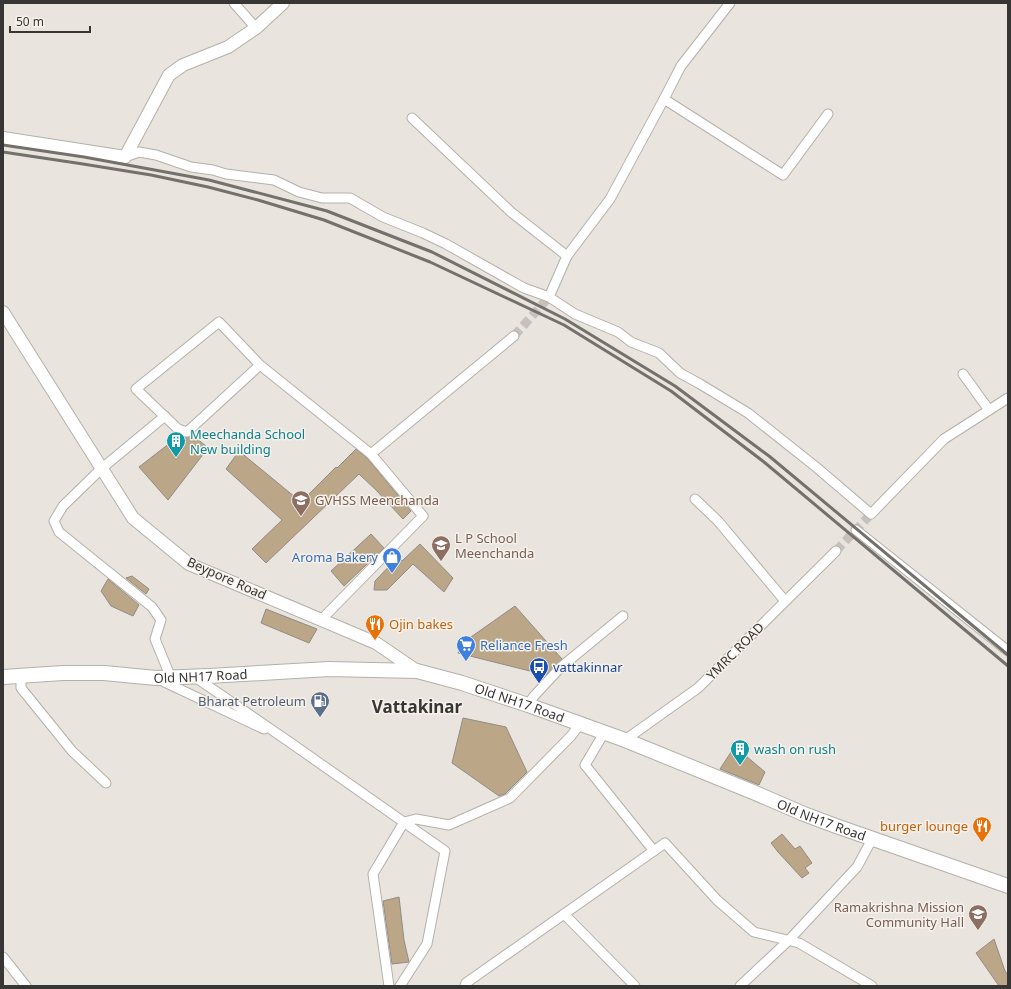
<svg xmlns="http://www.w3.org/2000/svg" width="1011" height="989" font-family="'Noto Sans',sans-serif">
  <style>
    .building { fill: #bba688; stroke: #908c86 }
    .lines { fill: none; stroke-linecap: round; stroke-linejoin: round }
    .street-tunnel { stroke: #c6c1bc; stroke-width: 9; stroke-dasharray: 9 4.5; stroke-linecap: butt }
    .street-casing { stroke: #b4b0aa; stroke-width: 11 }
    .secondary-casing { stroke: #b4b0aa; stroke-width: 14 }
    .primary-casing { stroke: #b4b0aa; stroke-width: 16 }
    .street { stroke: #fff; stroke-width: 9 }
    .secondary { stroke: #fff; stroke-width: 12 }
    .primary { stroke: #fff; stroke-width: 14 }
    .rail { stroke: #74716d; stroke-width: 3 }
    .labels { text-anchor: middle; dominant-baseline: central; stroke-width: 3; stroke-linejoin: round; paint-order: stroke }
    .culture-label { font-size: 13px; fill: #0d838f; stroke: #f6f2eb; text-anchor: start }
    .education-label { font-size: 13px; fill: #785e54; stroke: #f6f2eb; text-anchor: start }
    .shop-label { font-size: 13px; fill: #366cbe; stroke: #f6f2eb; text-anchor: end }
    .street-label { font-size: 13px; fill: #383634; stroke: #f6f2eb }
    .food-label { font-size: 13px; fill: #c56008; stroke: #f6f2eb; text-anchor: start }
    .transit-label { font-size: 13px; fill: #164399; stroke: #f6f2eb; text-anchor: start }
    .service-label { font-size: 13px; fill: #4e5e75; stroke: #f6f2eb; text-anchor: end }
    .district-label { font-size: 17px; font-weight: bold; fill: #383634; stroke: #f6f2eb }
  </style>
  <rect width="100%" height="100%" fill="#e9e4de"/>
  <!-- building -->
  <g class="building">
    <path d="M193 435 208 448 168 500 139 467 179 436 188 438Z"/>
    <path d="M356 449 367 458 411 511 403 519 376 490 359 474 266 563 252 549 282 520 226 469 239 451 301 502 336 467 337 468Z"/>
    <path d="M371 534 384 548 344 586 331 571Z"/>
    <path d="M420 544 453 578 444 592 413 564 387 590H374L375 581 398 557 402 561Z"/>
    <path d="M132 576 149 589 146 594 126 578Z"/>
    <path d="M108 579 139 605 133 616 111 606 101 591Z"/>
    <path d="M515 606 562 659 546 675 458 653 461 644Z"/>
    <path d="M266 609 317 629 309 643 261 623Z"/>
    <path d="M463 718 506 727 527 772 505 794 499 796 452 763Z"/>
    <path d="M735 746 746 756 765 772 759 785 720 769Z"/>
    <path d="M782 834 795 849 800 846 812 863 805 868 809 873 802 878 778 852 771 843Z"/>
    <path d="M399 897 404 940 409 962 392 964 383 901Z"/>
    <path d="M994 939 1005 971 1008 975V986H999L976 953Z"/>
  </g>
  <g class="lines">
    <!-- street-tunnel -->
    <g class="street-tunnel">
      <path d="M514 336 549 297"/>
      <path d="M836 551 871 514"/>
    </g>
    <defs>
      <g id="street">
        <path d="M234 3 256 28"/>
        <path d="M664 99 783 175 828 114"/>
        <path d="M412 118 511 212 567 256"/>
        <path d="M125 157 139 152 156 155 191 167 213 170 226 174 274 180 299 192 322 198H350L383 217 423 233 446 244 524 288 549 297 575 314 618 332 631 342 659 353 680 373 700 384 748 413 816 467 871 514 944 439 1008 398"/>
        <path d="M549 297 567 256 610 199 664 99 681 66 730 3"/>
        <path d="M260 365 187 432 178 429 136 389 219 322 260 365 371 454"/>
        <path d="M963 374 989 410"/>
        <path d="M165 416 101 469 63 506 54 521 59 532 152 607 161 620 155 639 171 678"/>
        <path d="M695 499 718 521 785 601"/>
        <path d="M856 530 1008 651"/>
        <path d="M321 620 423 516 371 454 514 336"/>
        <path d="M21 676V688L72 751 106 783"/>
        <path d="M195 677 288 741 445 851 427 944 400 986"/>
        <path d="M158 679 264 729"/>
        <path d="M528 705 534 696 561 667 623 616"/>
        <path d="M604 733 585 765 654 851"/>
        <path d="M625 740 698 688 836 551"/>
        <path d="M564 914 635 986"/>
        <path d="M3 957 26 986"/>
        <path d="M389 986 373 874 404 822 416 819 449 825 510 798 571 736 580 724"/>
        <path d="M465 986 466 983 665 843 717 900 754 932 799 943 872 986"/>
        <path d="M740 986 789 940 857 867 872 839"/>
      </g>
      <g id="secondary">
        <path d="M3 138 125 157 169 75 183 65 228 47 256 28 283 3"/>
        <path d="M3 312 133 518 189 564 376 643 417 671"/>
      </g>
      <g id="primary">
        <path id="s1" d="M3 677 63 673H104L156 678 209 676 329 669 417 671 462 683 528 705 625 740 753 792 804 814 836 826 1008 886"/>
      </g>
    </defs>
    <!-- street casing -->
    <use href="#street" class="street-casing"/>
    <!-- secondary casing -->
    <use href="#secondary" class="secondary-casing"/>
    <!-- primary casing -->
    <use href="#primary" class="primary-casing"/>
    <!-- street -->
    <use href="#street" class="street"/>
    <!-- secondary -->
    <use href="#secondary" class="secondary"/>
    <!-- primary -->
    <use href="#primary" class="primary"/>
    <!-- rail -->
    <g class="rail">
      <path d="M3 145 84 157 209 180 327 211 432 252 565 319 675 386 769 456 1008 655"/>
      <path d="M3 152 83 164 151 175 208 187 258 200 324 220 430 262 564 325 671 391 764 462 1008 666"/>
    </g>
  </g>
  <!-- icons -->
  <defs>
    <symbol id="building-pin" viewBox="-11 -11 22 30"><path d="M0 17L-7.5 6A9.5 9.5 0 1 1 7.5 6Z" fill="#0f9aa8" stroke="#f6f2eb"/><path d="M-4-6H4V6H1V3H-1V6H-4ZM-2.5-4.3h1.7v1.8h-1.7ZM.8-4.3h1.7v1.8H.8ZM-2.5-1h1.7V.8h-1.7ZM.8-1h1.7V.8H.8Z" fill="#fff"/></symbol>
    <symbol id="school-pin" viewBox="-11 -11 22 30"><path d="M0 17L-7.5 6A9.5 9.5 0 1 1 7.5 6Z" fill="#8d6e63" stroke="#f6f2eb"/><path d="M0-5L7-2L0 1L-7-2ZM-4 1L0 2.5L4 1V4Q0 6-4 4Z" fill="#fff"/></symbol>
    <symbol id="shop-pin" viewBox="-11 -11 22 30"><path d="M0 17L-7.5 6A9.5 9.5 0 1 1 7.5 6Z" fill="#3f7fe0" stroke="#f6f2eb"/><path d="M-5-2.5h2.3a2.7 3.5 0 0 1 5.4 0H5L5.5 6h-11ZM-1.5-2.5h3a1.5 2.3 0 0 0-3 0Z" fill="#fff"/></symbol>
    <symbol id="restaurant-pin" viewBox="-11 -11 22 30"><path d="M0 17L-7.5 6A9.5 9.5 0 1 1 7.5 6Z" fill="#e8710a" stroke="#f6f2eb"/><path d="M-5-6h1v4h1v-4h1v4h1v-4h1v5L-1.5 .5V6h-2V.5L-5-1ZM5-6V6H3V1.5H1.5Q1.5-4 5-6Z" fill="#fff"/></symbol>
    <symbol id="supermarket-pin" viewBox="-11 -11 22 30"><path d="M0 17L-7.5 6A9.5 9.5 0 1 1 7.5 6Z" fill="#3f7fe0" stroke="#f6f2eb"/><path d="M-6-5.5h2.5l.6 2H6L4.5 2H-2.5L-4.4-4H-6ZM-1.5 3.2a1.3 1.3 0 1 0 .1 0ZM3 3.2a1.3 1.3 0 1 0 .1 0Z" fill="#fff"/></symbol>
    <symbol id="bus-pin" viewBox="-11 -11 22 30"><path d="M0 17L-7.5 6A9.5 9.5 0 1 1 7.5 6Z" fill="#1a4fb4" stroke="#f6f2eb"/><path d="M-5-6H5V4H4V6H2V4H-2V6H-4V4H-5ZM-3.5-4V0h7V-4ZM-3.5 1.2v1.5H-2V1.2ZM2 1.2v1.5H3.5V1.2Z" fill="#fff"/></symbol>
    <symbol id="fuel-pin" viewBox="-11 -11 22 30"><path d="M0 17L-7.5 6A9.5 9.5 0 1 1 7.5 6Z" fill="#5c6f8a" stroke="#f6f2eb"/><path d="M-5.5-6h7V0h2V4h1.3V-2.5L3-4.5l.8-.8L6-3V5H2.5V1h-1V6h-7ZM-4.2-4.7v3.2H.2V-4.7Z" fill="#fff"/></symbol>
  </defs>
  <g fill-rule="evenodd">
    <use href="#building-pin" x="165" y="430" width="22" height="30"/>
    <use href="#school-pin" x="290" y="489" width="22" height="30"/>
    <use href="#school-pin" x="430" y="534" width="22" height="30"/>
    <use href="#shop-pin" x="381" y="546" width="22" height="30"/>
    <use href="#restaurant-pin" x="364" y="613" width="22" height="30"/>
    <use href="#supermarket-pin" x="455" y="634" width="22" height="30"/>
    <use href="#bus-pin" x="528" y="656" width="22" height="30"/>
    <use href="#fuel-pin" x="309" y="690" width="22" height="30"/>
    <use href="#building-pin" x="729" y="738" width="22" height="30"/>
    <use href="#restaurant-pin" x="971" y="815" width="22" height="30"/>
    <use href="#school-pin" x="967" y="903" width="22" height="30"/>
  </g>
  <g class="labels">
    <!-- culture labels -->
    <g class="culture-label">
      <text x="190" y="434">Meechanda School<tspan x="190" dy="15">New building</tspan></text>
      <text x="754" y="749">wash on rush</text>
    </g>
    <!-- education labels -->
    <g class="education-label">
      <text x="315" y="500">GVHSS Meenchanda</text>
      <text x="455" y="538">L P School<tspan x="455" dy="15">Meenchanda</tspan></text>
      <text x="964" y="907" text-anchor="end">Ramakrishna Mission<tspan x="964" dy="15">Community Hall</tspan></text>
    </g>
    <!-- shop labels -->
    <g class="shop-label">
      <text x="378" y="557">Aroma Bakery</text>
      <text x="480" y="645" text-anchor="start">Reliance Fresh</text>
    </g>
    <!-- street labels -->
    <g class="street-label">
      <text transform="translate(227 578) rotate(24)">Beypore Road</text>
      <text transform="translate(735 651) rotate(-45)">YMRC ROAD</text>
      <text stroke="none"><textPath href="#s1" startOffset="198">Old NH17 Road</textPath></text>
      <text stroke="none"><textPath href="#s1" startOffset="522">Old NH17 Road</textPath></text>
      <text stroke="none"><textPath href="#s1" startOffset="846">Old NH17 Road</textPath></text>
    </g>
    <!-- food labels -->
    <g class="food-label">
      <text x="389" y="624">Ojin bakes</text>
      <text x="968" y="826" text-anchor="end">burger lounge</text>
    </g>
    <!-- transit labels -->
    <g class="transit-label">
      <text x="553" y="667">vattakinnar</text>
    </g>
    <!-- service labels -->
    <g class="service-label">
      <text x="306" y="701">Bharat Petroleum</text>
    </g>
    <!-- district labels -->
    <g class="district-label">
      <text x="417" y="706">Vattakinar</text>
    </g>
  </g>
  <!-- border -->
  <rect width="1011" height="989" fill="none" stroke="#383634" stroke-width="8"/>
  <!-- scale -->
  <path d="M10 26v6h80v-6" fill="none" stroke="#383634" stroke-width="2"/>
  <text x="16" y="26" font-size="12" fill="#383634" stroke="#f6f2eb" stroke-width="3" paint-order="stroke">50 m</text>
</svg>
